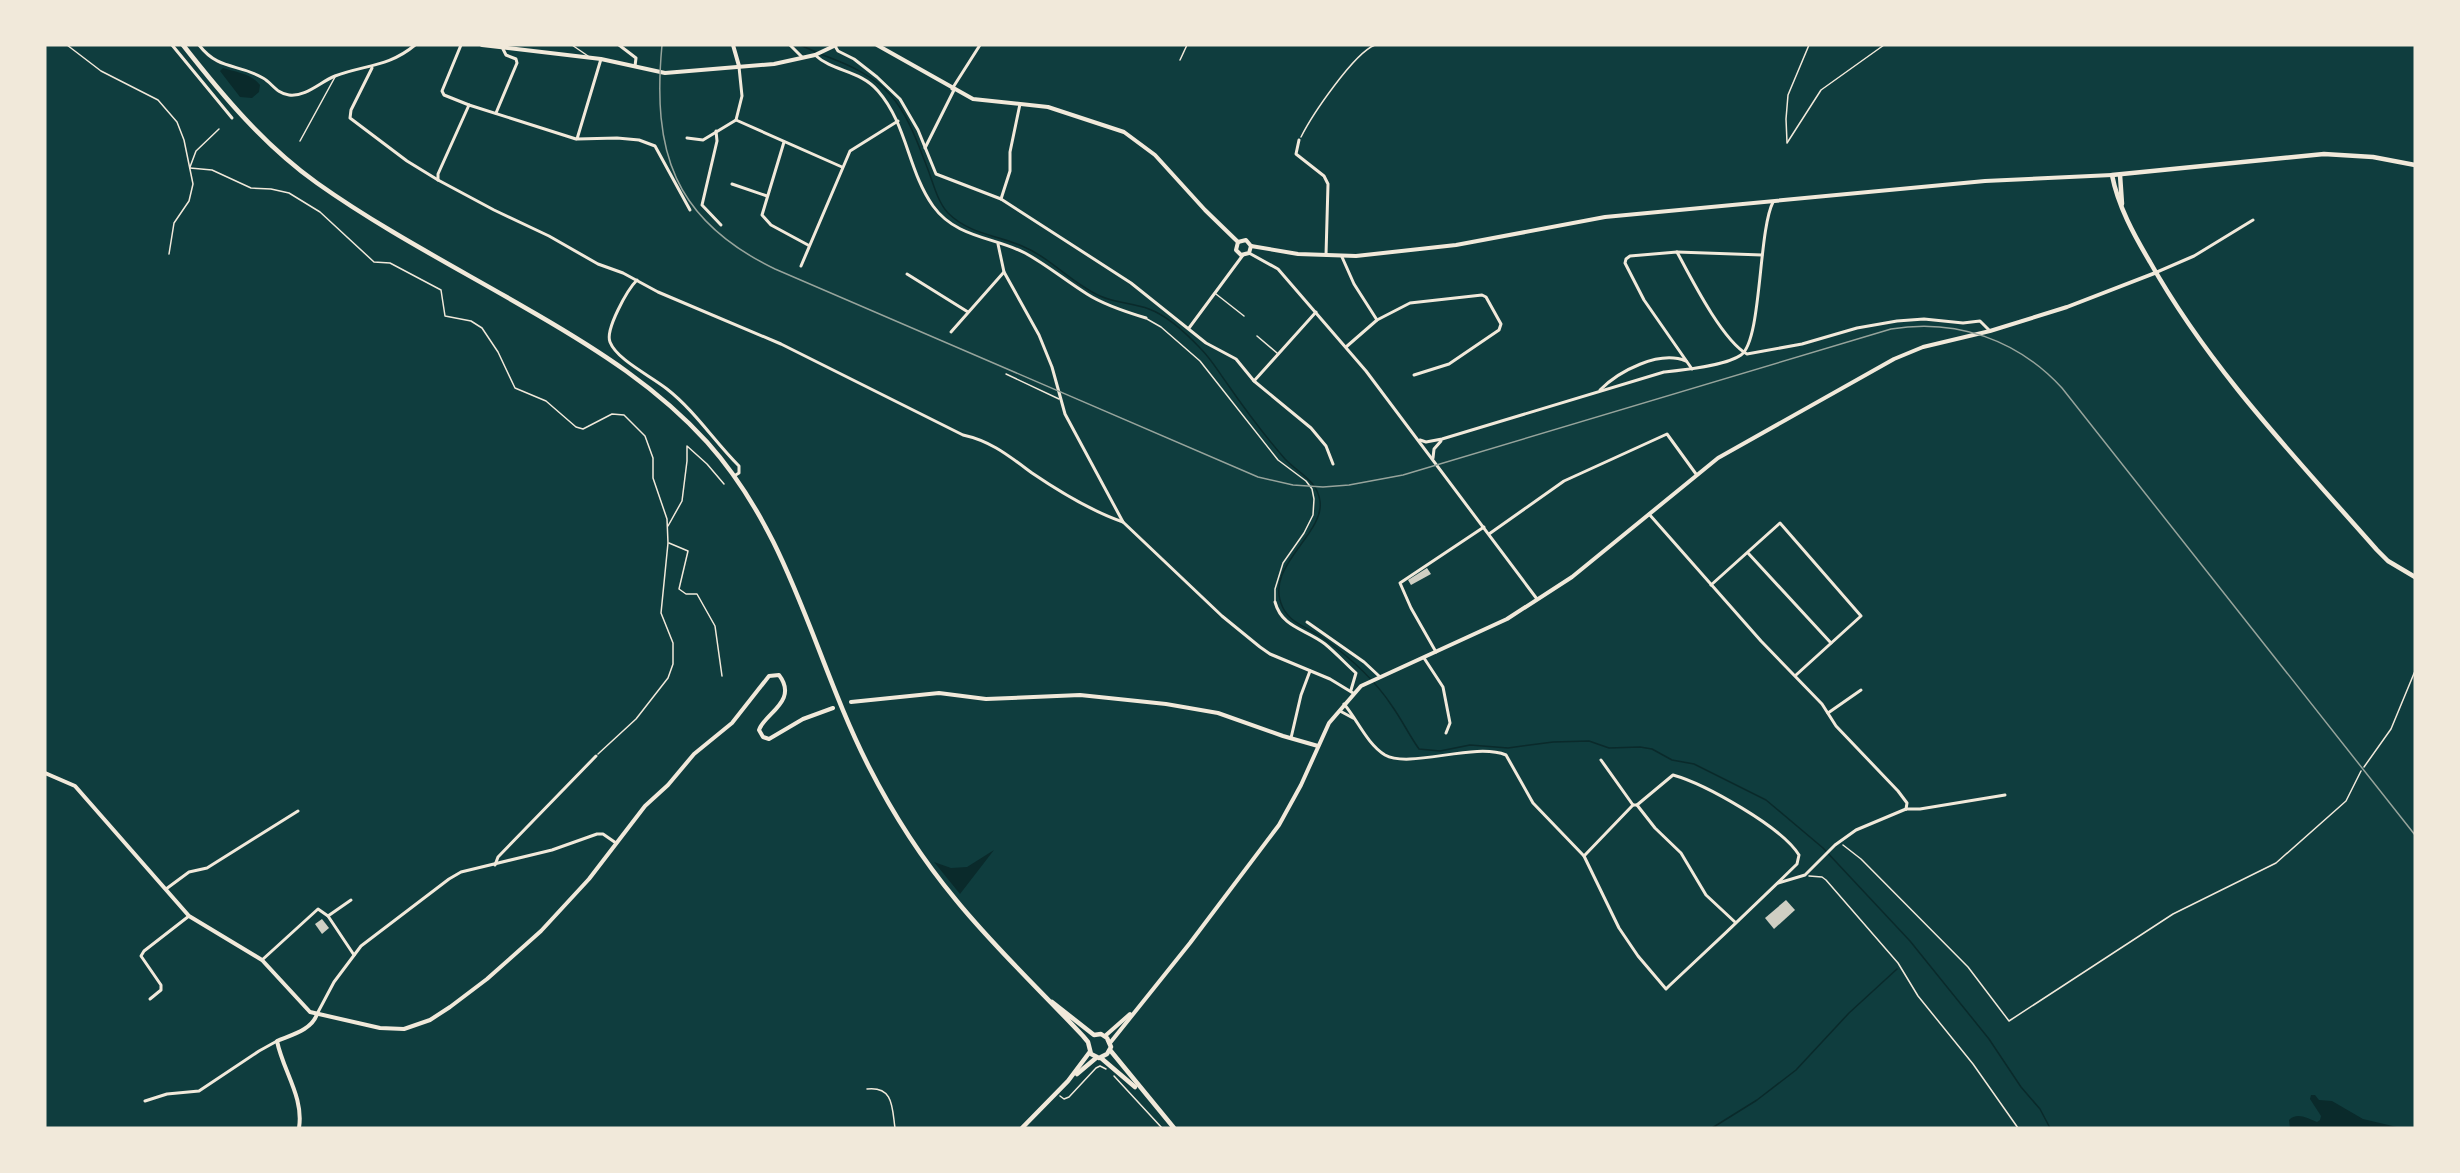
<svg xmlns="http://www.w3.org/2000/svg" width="2460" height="1173" font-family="Manrope,sans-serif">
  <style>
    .water { fill: #0a2a2b }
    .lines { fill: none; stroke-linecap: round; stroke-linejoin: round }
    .stream { stroke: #0a2a2b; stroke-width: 1.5 }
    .building { fill: #cfcfc3 }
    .path { stroke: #f1e9da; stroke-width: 1.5 }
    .service { stroke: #f1e9da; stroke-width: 1.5 }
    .minor { stroke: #f1e9da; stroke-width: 3 }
    .tertiary { stroke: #f1e9da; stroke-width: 4 }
    .secondary { stroke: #f1e9da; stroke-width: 4.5 }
    .primary { stroke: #f1e9da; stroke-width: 4.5 }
    .rail { stroke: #97a49c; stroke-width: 1.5 }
  </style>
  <rect width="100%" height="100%" fill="#0f3d3e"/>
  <!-- water -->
  <g class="water">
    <path d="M223 68C236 72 252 74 260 85L259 92 252 98 240 97 220 71Z"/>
    <path d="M994 850 960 894 934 862 951 868 967 867Z"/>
    <path d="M2311 1095H2315L2319 1100 2332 1101 2363 1119 2401 1128H2290L2289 1120C2297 1112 2307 1118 2317 1122L2320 1120 2321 1116 2310 1099Z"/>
  </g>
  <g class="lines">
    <!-- stream -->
    <g class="stream">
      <path d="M800 45 816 52"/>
      <path d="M820 54C890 79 902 100 927 167 933 182 937 201 948 213 969 234 996 235 1022 246 1051 258 1071 283 1100 296 1115 303 1133 303 1149 309 1168 316 1187 334 1201 349 1211 359 1218 371 1226 382 1244 408 1264 435 1285 459 1298 473 1317 480 1320 501 1325 535 1262 567 1283 608 1291 624 1309 628 1323 638 1348 656 1375 680 1392 706 1402 720 1409 735 1419 749L1440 751 1470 745 1508 748 1553 742 1589 741 1609 748 1640 747 1652 749 1672 760 1694 764 1766 800 1823 848 1910 941 1989 1039 2021 1087 2040 1109 2050 1128"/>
      <path d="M1712 1128 1757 1100 1796 1070 1849 1013 1897 969"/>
    </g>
  </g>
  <!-- building -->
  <g class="building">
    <path d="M1427 568 1431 574 1411 585 1408 580Z"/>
    <path d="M1786 900 1795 910 1774 929 1765 918Z"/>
    <path d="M322 919 329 928 322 934 315 924Z"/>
  </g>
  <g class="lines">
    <!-- path -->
    <g class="path">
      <path d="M67 45 101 71 158 100 177 122 184 140 193 184 189 201 174 223 169 254"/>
      <path d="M1380 45H1381"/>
      <path d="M1301 137C1312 115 1354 53 1375 45"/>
      <path d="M1787 142 1786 119 1788 95 1809 45"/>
      <path d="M1787 143 1821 90 1884 45"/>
      <path d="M190 167 196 151 219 129"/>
      <path d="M190 168 212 170 251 188 271 189 289 193 320 212 374 262 390 263 441 290 445 316 471 321 482 328 498 352 515 388 546 401 576 427 583 429 612 414 624 415 645 436 653 458V478L667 519 668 543 661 613 673 643V664L668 678 636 719 598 754"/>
      <path d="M668 526 682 501 687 461V446L707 464 724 484"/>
      <path d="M669 543 688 551 679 589 686 594H697L715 626 722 676"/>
      <path d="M2364 767 2391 729 2415 671"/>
      <path d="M1843 845 1861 859 1968 967 2009 1021 2173 914 2276 863 2346 801 2361 771"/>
      <path d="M1809 876 1822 877 1826 880 1898 963 1918 996 1973 1064 2018 1128"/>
      <path d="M1114 1076 1162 1128"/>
      <path d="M1060 1096 1064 1099 1069 1097 1096 1068 1100 1066 1106 1069"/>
    </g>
    <!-- service -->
    <g class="service">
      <path d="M572 45 588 56"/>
      <path d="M1180 60 1187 45"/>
      <path d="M300 141 335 77"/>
      <path d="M1216 294 1244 316"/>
      <path d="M1147 319 1161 327 1200 361 1278 460 1306 481 1312 489 1314 499 1313 515 1304 533 1283 563 1275 589V601"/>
      <path d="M1257 336 1277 353"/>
      <path d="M1006 374 1059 399"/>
      <path d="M867 1089C894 1086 892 1108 895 1128"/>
    </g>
    <!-- minor -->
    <g class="minor">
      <path d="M172 45 232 118"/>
      <path d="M199 45C219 71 238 63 263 78 272 83 277 94 289 95 306 97 320 82 335 76 364 65 389 67 415 45"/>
      <path d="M461 45 442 91 444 95 469 105"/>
      <path d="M619 45 636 58 635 66"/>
      <path d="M790 45 802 57"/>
      <path d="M835 46 838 51 854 59 877 77 900 99 918 130 936 174 1001 199 1131 283 1206 343 1236 359 1254 381 1311 428 1326 446 1333 464"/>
      <path d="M815 55C833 72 860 70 878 91 907 124 908 171 933 206 956 238 994 237 1025 253 1047 265 1066 281 1087 294 1104 305 1126 312 1146 318"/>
      <path d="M601 59 577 139 617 138 639 140 655 146 690 210"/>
      <path d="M739 67 742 96 736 120 842 167"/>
      <path d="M372 68 351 110 350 118 407 161 438 180 494 210 549 236 598 264 623 273 658 292 781 344 963 435C991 441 1009 456 1032 473 1060 492 1091 511 1123 522"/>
      <path d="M952 89 980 45"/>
      <path d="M496 113 517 63 516 59 506 55 503 49"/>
      <path d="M716 131 717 141 702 205 721 225"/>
      <path d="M687 138 703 140 736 120"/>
      <path d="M1299 140 1296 154 1324 176 1328 184 1326 255"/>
      <path d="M784 142 762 215 771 225 808 245"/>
      <path d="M925 148 954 90"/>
      <path d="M438 180V174L469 105 576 139"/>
      <path d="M732 184 767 196"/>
      <path d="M1001 199 1010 171V152L1020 104"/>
      <path d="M998 244 1004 272 1039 335 1052 367 1065 414 1123 522 1222 616 1260 647 1270 654 1330 679 1353 693"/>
      <path d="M1677 252 1762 255"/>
      <path d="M1249 253 1278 269 1366 371 1537 599"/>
      <path d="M1342 257 1354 284 1377 320 1346 347"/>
      <path d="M801 266 850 151 898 121"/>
      <path d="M2157 272 2194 256 2253 220"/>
      <path d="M907 274 968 312"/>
      <path d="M637 280C627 290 605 330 610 342 617 360 651 376 667 389 695 411 714 441 739 466V473L734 476"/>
      <path d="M1377 320 1410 303 1482 295 1486 297 1501 324 1499 330 1449 364 1414 375"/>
      <path d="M1189 328 1243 255"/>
      <path d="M951 332 1004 272"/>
      <path d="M1692 369 1644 300 1625 263 1626 259 1630 256 1677 252C1691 278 1722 340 1747 354L1802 344 1857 328 1897 321 1924 319 1963 323 1980 321 1990 331"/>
      <path d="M1254 381 1316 312"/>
      <path d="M1600 390C1619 371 1659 350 1686 361"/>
      <path d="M1420 440 1426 442 1442 439 1664 372C1684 370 1725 366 1741 355 1762 340 1758 232 1773 202"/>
      <path d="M1433 458 1434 449 1441 441"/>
      <path d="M1649 514 1761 641 1822 704 1836 726 1898 791 1907 803 1906 809"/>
      <path d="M1489 534 1564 481 1667 434 1696 474"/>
      <path d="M1748 553 1831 643"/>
      <path d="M1711 585 1780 523 1861 616 1796 675"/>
      <path d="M1275 602C1282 628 1306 629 1325 644 1336 653 1346 664 1356 673L1351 690"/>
      <path d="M1307 622 1364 662 1379 676"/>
      <path d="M1436 652 1411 608 1400 583 1484 527"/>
      <path d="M1424 658 1443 687 1450 723 1446 733"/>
      <path d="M1344 704C1357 719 1367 744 1385 755 1410 769 1474 742 1506 755L1533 803 1584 856 1619 928 1638 956 1666 989 1669 986C1712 946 1755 905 1797 864L1799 855C1782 827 1705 784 1673 775L1637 805 1655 828 1681 853 1706 895 1736 923"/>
      <path d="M1340 711 1353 718"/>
      <path d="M1828 713 1861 690"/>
      <path d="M1291 738 1301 695 1310 671"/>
      <path d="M1601 760 1633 805"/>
      <path d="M1906 809H1920L2005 795"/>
      <path d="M1584 856 1633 805H1637"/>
      <path d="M495 865 498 857 596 756"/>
      <path d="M1778 883 1805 875 1835 845 1856 830 1906 809"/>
      <path d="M166 889 189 872 207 868 298 811"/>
      <path d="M328 916 351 900"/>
      <path d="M262 960 318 909 328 916 354 955"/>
      <path d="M150 999 161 990V985L141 956 144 951 189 916"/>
      <path d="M317 1014 334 982 361 946 449 879 461 872 552 850 597 834H603L616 843"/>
      <path d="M145 1101 167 1094 199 1091 259 1051 277 1041"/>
    </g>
    <!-- tertiary -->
    <g class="tertiary">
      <path d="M482 45 601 59 665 73 774 64 815 55 836 45"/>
      <path d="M733 45 739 66"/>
      <path d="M877 45 973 99 1048 107 1124 132 1155 155 1205 210 1238 242"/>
      <path d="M1238 242 1236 250 1241 255 1249 253 1251 246"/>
      <path d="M1238 242 1246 240 1251 246"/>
      <path d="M1251 246 1298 254 1356 256 1456 245 1605 217 1985 181 2112 175"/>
      <path d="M851 702 939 693 986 699 1080 695 1166 704 1218 713 1283 736 1318 746"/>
      <path d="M45 773 75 786 189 916 262 960 310 1012 380 1028 404 1029 430 1020 450 1007 487 979 541 931 589 879 645 806 668 785 694 754 732 723 769 676 779 675C799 701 764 714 759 730L763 737 769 739 803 719 833 708"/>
      <path d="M1105 1036 1130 1014"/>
      <path d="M1110 1043 1190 943 1279 825 1301 785 1329 723 1361 686 1507 619 1572 577 1718 458 1894 359 1923 347 1990 331 2067 307 2155 273"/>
      <path d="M299 1128C304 1097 283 1071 277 1041 291 1035 312 1030 317 1014"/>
    </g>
    <!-- secondary -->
    <g class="secondary">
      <path d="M183 45C223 96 264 145 317 183 386 232 463 271 536 314 598 350 658 388 707 442 792 537 813 657 869 767 893 814 922 859 956 900 995 948 1041 991 1083 1036L1088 1042 1091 1054 1099 1058 1107 1054 1111 1047 1107 1038 1101 1034 1094 1035 1052 1002"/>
      <path d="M2415 165 2373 157 2324 154 2112 175C2118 206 2134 235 2150 262 2210 369 2297 459 2377 550L2388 561 2415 577"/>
      <path d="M2120 175 2122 204"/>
      <path d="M1077 1074 1096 1058"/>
      <path d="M1022 1128 1068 1081 1089 1053"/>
    </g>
    <!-- primary -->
    <g class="primary">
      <path d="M1110 1050 1174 1128"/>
      <path d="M1101 1058 1135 1087"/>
    </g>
    <!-- rail -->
    <path class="rail" d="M662 45C652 151 673 220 775 269L1258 477 1293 485 1323 487 1349 485 1403 475 1891 329C1956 318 2018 340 2062 388L2415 835"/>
  </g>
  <!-- border -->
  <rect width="2460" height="1173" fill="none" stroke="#f1e9da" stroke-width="93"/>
</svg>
